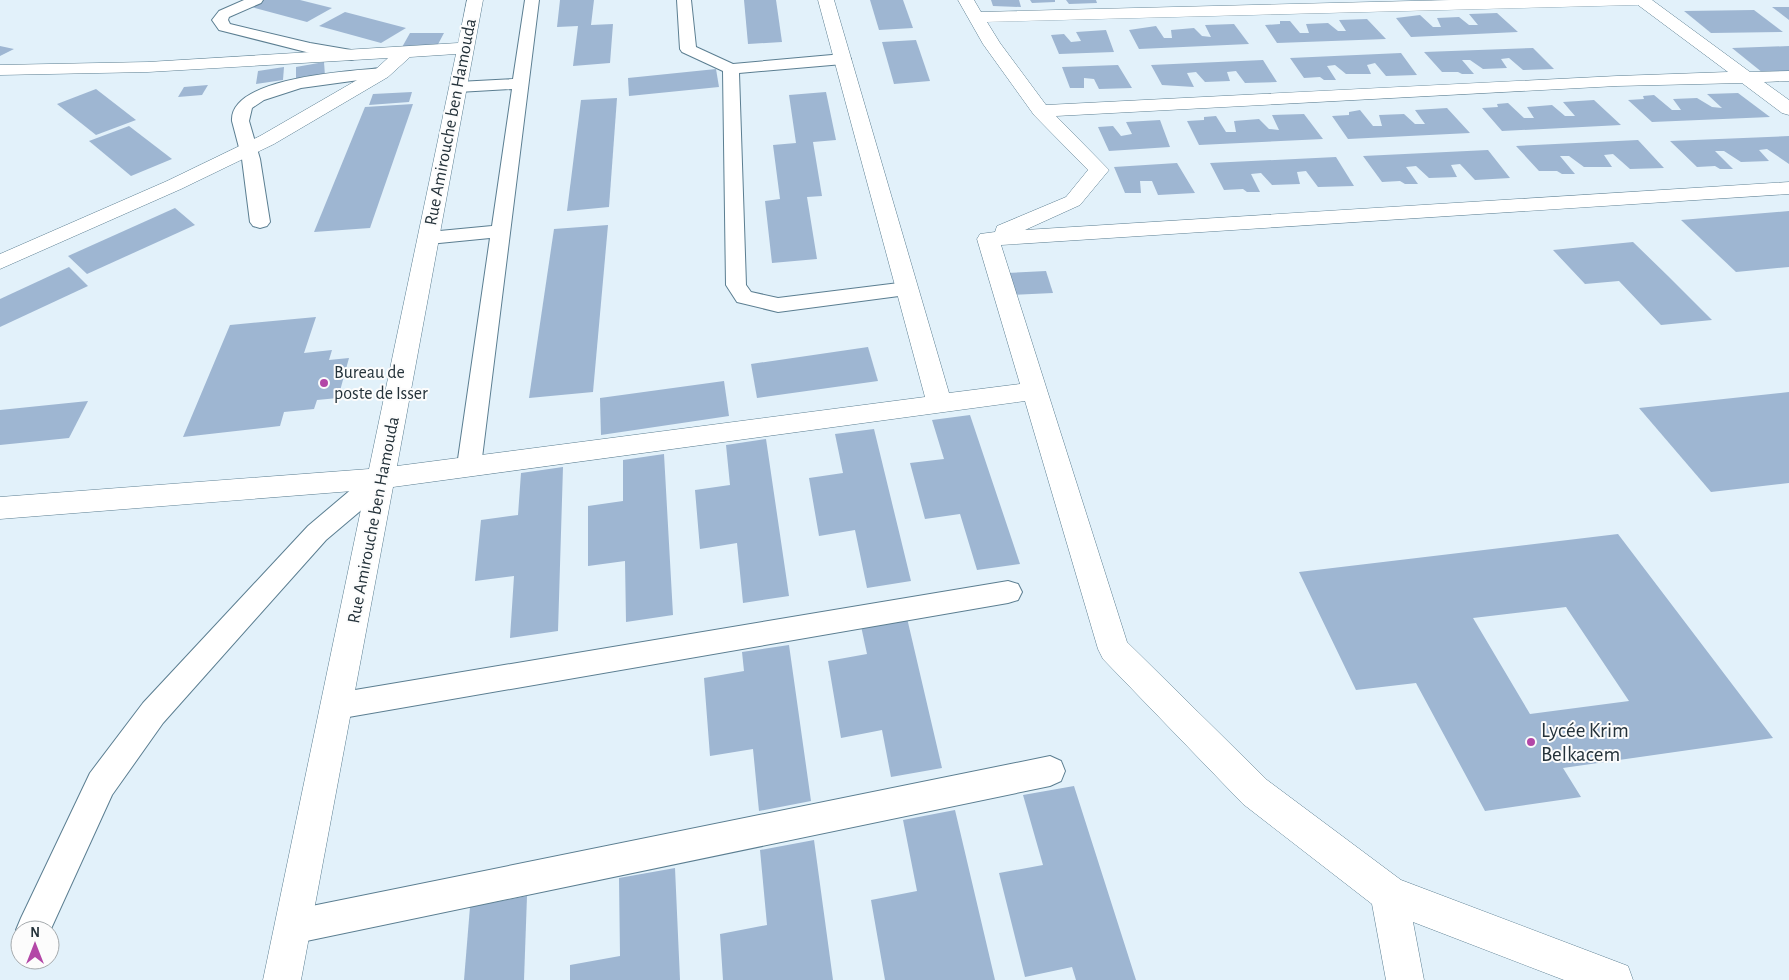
<svg xmlns="http://www.w3.org/2000/svg" width="1789" height="980" font-family="'Alegreya Sans',sans-serif">
  <style>
    .building { fill: #9eb6d2; fill-rule: evenodd }
    .lines { fill: none; stroke-linecap: round; stroke-linejoin: round }
    .service-casing { stroke: #5b7e91; stroke-width: 2 }
    .minor-casing { stroke: #5b7e91; stroke-width: 1 }
    .service { fill: #fff; fill-rule: evenodd }
    .minor { fill: #fff; fill-rule: evenodd }
    .poi-dot { fill: #b347a7; stroke: #fcfcfc; stroke-width: 2 }
    .labels { text-anchor: middle; dominant-baseline: central; stroke-width: 4; stroke-linejoin: round; paint-order: stroke }
    .street-label { font-size: 18px; fill: #24323a; stroke: #fcfcfc }
    .poi-label { font-size: 18px; fill: #24323a; stroke: #fcfcfc; text-anchor: start }
    .near-poi-label { font-size: 21px; fill: #24323a; stroke: #fcfcfc; text-anchor: start }
  </style>
  <rect width="100%" height="100%" fill="#e2f1fa"/>
  <!-- building -->
  <g class="building">
    <path d="M260 0H300L332 8 307 22 248 6Z"/>
    <path d="M560 0H594L591 25 613 24 610 63 573 66 578 26 557 27Z"/>
    <path d="M744 0H776L782 42 748 44Z"/>
    <path d="M870 0H903L913 28 879 30Z"/>
    <path d="M991 0H1019L1021 7 993 6Z"/>
    <path d="M1030 0H1055V2L1032 3Z"/>
    <path d="M1066 0H1096L1097 3 1069 4Z"/>
    <path d="M1772 7H1789V20Z"/>
    <path d="M1754 10 1783 32 1711 33 1684 11Z"/>
    <path d="M345 12 406 28 381 43 319 26Z"/>
    <path d="M1497 13 1518 32 1411 37 1396 18 1420 15 1433 27H1441L1437 18 1459 17 1469 25H1478L1469 14Z"/>
    <path d="M1367 19 1386 39 1277 43 1265 25 1280 24V21H1290L1300 33H1309L1306 24 1328 23 1338 31H1346L1339 20Z"/>
    <path d="M1234 24 1249 44 1139 49 1129 30 1156 26 1164 38H1172L1171 30 1194 28 1202 36 1211 37 1205 25Z"/>
    <path d="M1106 30 1114 52 1059 54 1051 35 1064 34 1071 42 1081 41 1076 32Z"/>
    <path d="M410 33H444L436 48 401 49Z"/>
    <path d="M916 40 930 81 894 84 882 42Z"/>
    <path d="M0 46 14 49 0 56Z"/>
    <path d="M1789 46V72L1763 73 1732 48Z"/>
    <path d="M1533 48 1554 69 1523 70 1509 58 1501 59 1507 68 1483 69 1470 60H1462L1474 74H1462L1458 72H1442L1424 52Z"/>
    <path d="M1401 53 1417 75 1386 76 1375 63 1367 65 1371 74H1346L1335 65 1327 66 1336 80H1324L1320 77 1304 78 1290 58Z"/>
    <path d="M1263 60 1277 82 1245 83 1236 71 1227 72 1230 81 1205 82 1196 72 1187 73 1194 87 1162 85 1151 65Z"/>
    <path d="M324 62 325 76 296 81V67Z"/>
    <path d="M1118 65 1132 88 1099 89 1094 79 1084 78V88H1070L1062 67Z"/>
    <path d="M284 67 283 80 256 84 258 71Z"/>
    <path d="M716 69 719 87 629 96 628 78Z"/>
    <path d="M208 85 202 95 178 97 184 87Z"/>
    <path d="M96 89 136 120 96 135 57 104Z"/>
    <path d="M412 92 409 102 369 105 373 94Z"/>
    <path d="M826 92 836 140 813 142 822 196 807 197 817 259 772 263 765 201 780 199 773 145 796 143 789 95Z"/>
    <path d="M1738 93 1770 117 1652 122 1628 100 1644 99 1643 96 1654 95 1672 110H1681L1673 99 1697 98 1712 107 1722 108 1707 94Z"/>
    <path d="M617 98 609 207 567 211 581 100Z"/>
    <path d="M1594 100 1621 125 1502 131 1482 108 1498 107 1497 104 1508 103 1524 118H1534L1527 107 1552 105 1565 116H1575L1563 102Z"/>
    <path d="M413 104 370 228 314 232 365 107Z"/>
    <path d="M1447 108 1470 133 1348 139 1332 116 1349 115V112L1360 110 1373 126H1382L1379 115 1404 114 1415 124H1425L1415 110Z"/>
    <path d="M1304 114 1323 139 1199 145 1187 121 1204 120V117L1216 116 1226 132H1236L1234 121 1259 119 1269 129 1279 130 1272 115Z"/>
    <path d="M1160 120 1170 147 1109 151 1098 127 1113 126 1121 136 1132 134 1126 122Z"/>
    <path d="M129 126 172 159 131 176 89 141Z"/>
    <path d="M1789 136V164L1767 149 1759 150 1769 161 1741 162 1724 151H1715L1733 169H1720L1715 166 1697 167 1670 141Z"/>
    <path d="M1638 140 1664 168 1630 169 1613 154 1604 155 1612 167H1584L1569 156H1560L1575 174H1562L1557 171H1539L1516 146Z"/>
    <path d="M1488 150 1510 178 1475 180 1460 164 1451 165 1457 177 1429 178 1416 166 1406 167 1418 184H1405L1400 181 1382 182 1363 156Z"/>
    <path d="M1336 157 1354 186 1318 187 1306 171 1297 172 1300 184 1272 185 1261 173 1251 174 1260 192H1247L1243 189 1224 190 1210 163Z"/>
    <path d="M1177 163 1195 193 1158 195 1152 181H1140L1141 193H1125L1114 167Z"/>
    <path d="M175 208 195 225 87 274 68 256Z"/>
    <path d="M1789 211V267L1736 272 1681 220Z"/>
    <path d="M608 225 593 392 529 398 554 229Z"/>
    <path d="M1633 242 1668 276 1712 320 1661 325 1619 281 1585 284 1553 250Z"/>
    <path d="M69 267 88 286 0 327V299Z"/>
    <path d="M1046 271 1053 293 1013 295 1007 273Z"/>
    <path d="M316 317 304 353 332 350 329 360 349 358 338 398 317 400 314 409 284 412 280 426 183 437 230 325Z"/>
    <path d="M868 347 878 381 757 398 751 364Z"/>
    <path d="M724 381 729 416 601 435 600 398Z"/>
    <path d="M1789 392V483L1711 492 1639 408Z"/>
    <path d="M88 401 69 438 0 445V410Z"/>
    <path d="M970 415 1020 564 977 570 960 514 925 519 910 463 944 459 932 420Z"/>
    <path d="M874 429 911 581 867 588 855 530 819 536 809 478 843 473 835 434Z"/>
    <path d="M766 439 789 596 743 603 737 543 700 549 695 490 730 485 726 445Z"/>
    <path d="M664 454 673 615 626 622 625 561 588 566V506L623 501V460Z"/>
    <path d="M563 467 558 631 510 638 514 576 475 581 481 520 518 515 521 473Z"/>
    <path d="M1618 534 1773 738 1563 768 1581 797 1485 811 1416 683 1356 690 1299 572ZM1566 607 1629 701 1530 714 1473 618Z"/>
    <path d="M907 618 942 768 891 777 882 730 841 738 828 661 867 654 861 626Z"/>
    <path d="M789 645 811 801 759 811 753 749 710 756 704 678 744 671 742 652Z"/>
    <path d="M1074 786 1136 980H1076L1072 967 1025 977 999 873 1043 865 1023 795Z"/>
    <path d="M955 810 995 980H885L871 900 917 891 903 820Z"/>
    <path d="M814 840 833 980H723L720 934 767 925 760 850Z"/>
    <path d="M675 868 680 980H570V965L620 956 619 878Z"/>
    <path d="M527 896 524 980H464L470 907Z"/>
  </g>
  <g class="lines">
    <defs>
      <g id="service">
        <path d="M244 0H263L261 3 229 17 228 20 230 24 310 43 351 50 357 52 359 55 357 58 351 60 310 53 219 30 212 20 219 11Z"/>
        <path d="M525 0H539L481 466 478 473 469 475 460 473 457 466 490 238 429 244 422 242 419 238 422 234 429 232 492 226 512 89 458 92 452 91 450 87 452 83 458 82 513 79Z"/>
        <path d="M677 0H691L696 47 733 64 843 54 849 56 851 59 849 62 843 64 739 73 746 285 751 292 778 298 907 282 914 284 917 289 914 294 778 312 737 302 726 285 723 71 682 52 680 49Z"/>
        <path d="M382 68 388 70 390 73 388 76 301 88 264 100 252 108 249 121 260 159 270 222 267 226 260 228 253 226 250 222 242 159 232 121C229 77 351 71 382 68Z"/>
        <path d="M382 469 391 471 394 478 391 485 326 540 163 723 112 795 50 931 20 930V940L16 930 21 918 90 773 143 703 308 526 373 471Z"/>
        <path d="M1008 581 1018 584 1022 592 1018 600 1008 603 337 719 327 715 322 706 327 697 337 693Z"/>
        <path d="M1050 756 1061 761 1065 771 1061 781 1050 786 292 944 280 939 275 927 280 915 292 910Z"/>
      </g>
      <path id="minor" d="M467 0H483L397 466 925 397 818 0H834L949 393 1020 384 977 239 980 234 995 232 997 226 1066 197 1088 170 1034 115 983 44 958 0H974L981 12 1451 0H1652L1750 72 1789 71V81L1764 82 1789 100V115L1782 113 1742 83 1617 86 1056 116 1109 170 1080 205 1025 230 1789 182V194L1001 245 1127 642 1267 780 1401 880 1628 966 1633 980H1564L1413 922 1424 980H1386L1372 904 1243 804 1103 659 1098 649 1025 401 393 487 301 980H263L365 490 0 519V497L369 469 456 54 410 57 388 77 274 144 181 189 0 269V254L167 181 260 136 376 69 388 58 148 72 0 75V65L148 62 458 43ZM1638 5 1728 72 1617 76 1046 105 1000 43 987 22Z"/>
    </defs>
    <!-- service casing -->
    <use href="#service" class="service-casing"/>
    <!-- minor casing -->
    <use href="#minor" class="minor-casing"/>
    <!-- service -->
    <use href="#service" class="service"/>
    <!-- minor -->
    <use href="#minor" class="minor"/>
  </g>
  <!-- markers -->
  <g class="poi-dot">
    <circle cx="324" cy="383" r="5"/>
    <circle cx="1531" cy="742" r="5"/>
  </g>
  <g class="labels">
    <!-- street labels -->
    <g class="street-label">
      <text transform="translate(451 122) rotate(-79)">Rue Amirouche ben Hamouda</text>
      <text transform="translate(374 520) rotate(-79)">Rue Amirouche ben Hamouda</text>
    </g>
    <!-- poi labels -->
    <g class="poi-label">
      <text x="334" y="373">Bureau de<tspan x="334" dy="21">poste de Isser</tspan></text>
    </g>
    <!-- near-poi labels -->
    <g class="near-poi-label">
      <text x="1541" y="730">Lycée Krim<tspan x="1541" dy="24">Belkacem</tspan></text>
    </g>
  </g>
  <!-- north arrow -->
  <g transform="translate(35 945)"><circle r="24" fill="#fcfcfc" stroke="#a6abae"/>
  <path d="M0-4L9 19L0 12L-9 19Z" fill="#b347a7"/>
  <text y="-8" font-size="14" font-weight="bold" text-anchor="middle" fill="#24323a">N</text>
  </g>
</svg>
